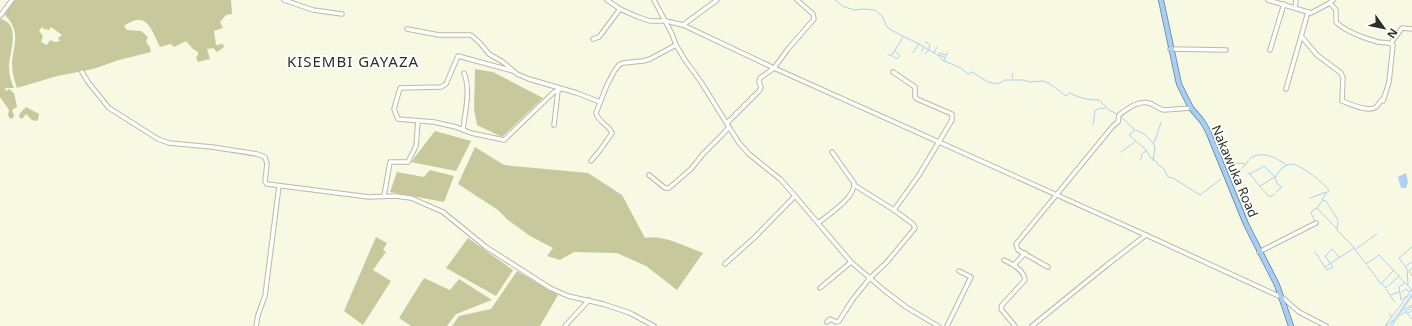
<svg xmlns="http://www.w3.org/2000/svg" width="1412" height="326" font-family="'Noto Sans',sans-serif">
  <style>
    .green { fill: #c7c99c; fill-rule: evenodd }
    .water { fill: #acd0f3 }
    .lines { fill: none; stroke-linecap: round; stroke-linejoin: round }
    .stream { stroke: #acd0f3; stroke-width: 1 }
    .minor-casing { stroke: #b9baa6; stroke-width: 5.5 }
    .major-casing { stroke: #5b82a4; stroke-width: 6 }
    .minor { stroke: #fff; stroke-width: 3.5 }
    .major { stroke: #aacef1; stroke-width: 4.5 }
    .labels { text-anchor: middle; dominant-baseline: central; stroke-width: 3.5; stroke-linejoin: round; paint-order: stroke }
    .street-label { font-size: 13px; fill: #2f2f27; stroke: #fff }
    .quarter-label { font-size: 15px; letter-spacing: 1px; fill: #2f2f27; stroke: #fff }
  </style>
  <rect width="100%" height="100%" fill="#f7f9e3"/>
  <!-- green -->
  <g class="green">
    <path d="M15 0H231L232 14 226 15 220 22 223 28 214 31 216 45 223 44 224 47 217 52 213 48 207 49 210 59 198 62 196 57 198 55V52L193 49 186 41 174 47 171 44 160 47C151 29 147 10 124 26L127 30 141 31 148 37 146 42 150 47 151 52 119 60 93 69 57 76 17 88C14 80 12 72 12 63 14 43 21 32 5 15L6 12ZM42 27 44 29 49 30 51 27 62 35 58 38 60 41 55 42 50 40 47 45 41 42 43 36 39 31Z"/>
    <path d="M0 19C22 23 9 53 9 67 9 74 11 82 14 88H5L6 91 9 89 14 93 17 107 12 110 14 115 13 118 10 119 8 115 9 110 0 97Z"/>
    <path d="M475 69 493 72 543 98 502 137 477 125 474 109Z"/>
    <path d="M26 107 39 114 38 120 36 121 32 120 26 114 22 119 19 117 20 113Z"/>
    <path d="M435 131 471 141 456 171 411 162Z"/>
    <path d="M475 147 504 165 588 173 622 195 645 238C663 234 686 247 703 253L677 290 646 266 617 253 574 252 560 260 547 256 553 248 530 236 508 220 498 210 458 184Z"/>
    <path d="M430 170 454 176 444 202 390 192 397 172 424 177Z"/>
    <path d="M376 237 387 243 383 250 386 252 373 270 391 281 363 325 344 311Z"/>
    <path d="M468 238 513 270 496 296 446 268Z"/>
    <path d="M517 271 558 295 540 326H452L459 316 491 309Z"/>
    <path d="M424 278 450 290 459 279 492 300 456 314 447 326H411L399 318Z"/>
  </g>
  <!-- water -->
  <path class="water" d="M1406 173 1408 182 1406 188H1401L1398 177Z"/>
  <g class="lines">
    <!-- stream -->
    <g class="stream">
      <path d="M835 0 844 7 855 10 863 9 875 10 882 16 887 27 893 31 919 44 939 56 942 60 961 68 968 74 972 72 988 82 998 84 1005 80H1023L1029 82 1043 81 1050 84 1066 96 1070 93C1079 98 1088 100 1099 100L1109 110 1117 114"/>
      <path d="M925 42 928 43 930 45 929 50"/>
      <path d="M921 52 924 48"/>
      <path d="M913 53 919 44"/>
      <path d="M934 53 937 47"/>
      <path d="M939 53 946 55"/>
      <path d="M925 54 928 50"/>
      <path d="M888 55H892L903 37"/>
      <path d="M939 55 944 57"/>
      <path d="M892 56 897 59 900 56 895 51"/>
      <path d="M944 60 948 52"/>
      <path d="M1013 73 1012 77 1013 78"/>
      <path d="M1120 116 1135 130 1129 135 1145 149 1150 157 1157 162V164L1164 169 1168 177 1173 178 1200 195 1221 179"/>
      <path d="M1093 125 1095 111 1100 108 1103 109 1105 108"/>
      <path d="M1136 130C1144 133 1147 136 1152 142"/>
      <path d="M1121 152 1135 142"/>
      <path d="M1139 160 1142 158 1141 155 1146 151"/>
      <path d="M1153 161 1155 148 1153 142 1155 141 1161 122"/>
      <path d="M1230 165 1240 163 1245 164"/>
      <path d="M1248 172C1256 180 1261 190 1270 197L1275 194"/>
      <path d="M1250 174 1264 166 1275 177 1277 184 1282 187 1276 192"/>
      <path d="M1229 176C1233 174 1238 171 1242 168 1246 166 1247 160 1252 157 1265 151 1276 158 1287 165 1289 165 1291 164 1293 164 1302 166 1326 184 1329 191L1326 193 1322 200 1326 201 1338 220 1337 230 1351 244 1366 264 1379 255C1390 266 1400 278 1412 290L1385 326"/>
      <path d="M1260 186 1275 177 1282 168 1287 165"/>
      <path d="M1310 198 1326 192"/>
      <path d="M1317 208 1322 201"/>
      <path d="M1317 225 1311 213 1313 210 1317 208 1337 229"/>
      <path d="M1356 249 1377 234"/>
      <path d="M1315 252 1325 267 1354 248"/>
      <path d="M1367 265 1381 284 1394 270"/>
      <path d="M1406 266 1412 262"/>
      <path d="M1325 267 1327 270 1333 267 1325 256 1332 249 1339 257"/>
      <path d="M1412 268 1409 271 1412 276"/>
      <path d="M1404 283 1399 287 1401 300 1407 296"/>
      <path d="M1382 284 1386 288 1398 277"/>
      <path d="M1408 285 1407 269 1399 258 1412 247"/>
      <path d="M1386 289 1390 295 1399 292"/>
      <path d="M1402 292 1406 289 1409 292 1411 290"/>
      <path d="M1390 296 1395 302"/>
      <path d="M1404 310 1412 305"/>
      <path d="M1406 312 1412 319"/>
      <path d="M1389 313 1392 317"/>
      <path d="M1408 313 1412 310"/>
      <path d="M1401 315 1412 307"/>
      <path d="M1386 326 1393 320"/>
      <path d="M1390 326 1412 294"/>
      <path d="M1392 326 1412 296"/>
    </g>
    <defs>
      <g id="minor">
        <path d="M284 0 313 10 342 14"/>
        <path d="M607 0 620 9 638 17 650 21H666L683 25 774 68 1146 235 1283 298 1299 312 1326 326"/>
        <path d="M654 0 672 34 676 45 685 60 701 82 739 143 749 154 780 179 790 190 851 262 885 291 906 307 938 326"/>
        <path d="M1268 0 1311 13 1328 4 1333 0"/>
        <path d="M1330 3 1336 10V22C1346 32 1364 38 1378 42 1383 43 1389 42 1393 45L1389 82 1383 101"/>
        <path d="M1295 8 1296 0"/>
        <path d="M0 16 12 0"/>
        <path d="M683 25 717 0"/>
        <path d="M407 29 439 35H471L480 43 489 54 503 62 517 74 529 79 577 93 600 102"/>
        <path d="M1301 36 1317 55 1341 73 1343 78 1342 101C1350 104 1369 113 1376 107 1379 104 1380 101 1384 98"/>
        <path d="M593 39 599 37 620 9"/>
        <path d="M1391 43 1402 28 1412 29"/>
        <path d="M1170 49 1226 50"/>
        <path d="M1270 50 1284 4"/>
        <path d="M513 71 458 56 446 84 441 87 400 88 394 109 398 119 434 122 456 127 471 133 504 140 554 92 561 89"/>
        <path d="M82 72 88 82 109 108 158 139 169 143 212 147 257 154 265 157 267 164 265 182 267 184 369 197 395 196 411 198 443 212 486 247 550 288 568 296 603 304 630 313 654 326"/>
        <path d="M1286 89 1308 12"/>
        <path d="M727 123 760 90 761 87 759 82 760 78 774 68 788 49 814 19 813 14 797 0"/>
        <path d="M554 125 558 90"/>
        <path d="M463 130C465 111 471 91 464 73"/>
        <path d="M591 161 601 149 612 133C609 125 598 122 596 113L607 85 615 70 619 65 623 63 643 61 650 59 676 45"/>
        <path d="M649 175 665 188H669L691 169 703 154 722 135 729 127"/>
        <path d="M854 185 894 210"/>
        <path d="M384 196 390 162H408L416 146 418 121"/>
        <path d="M818 223C828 215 856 197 854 183L832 152"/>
        <path d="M1259 252 1316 223"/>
        <path d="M1004 260C1012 264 1024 270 1025 280L1002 305 1001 309 1015 326"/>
        <path d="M725 264 755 237 795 196"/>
        <path d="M1014 265 1025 253"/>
        <path d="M1048 267 1018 250 1016 244 1113 126 1118 122 1119 115C1127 109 1138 100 1149 103 1154 104 1158 109 1164 110L1191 108"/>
        <path d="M820 288 851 262"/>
        <path d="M827 322 830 319 836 322 839 321 853 299 870 278 887 262 915 228 913 224 894 210 919 175 952 120V114L917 99 915 97V87L893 72"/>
        <path d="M256 326 258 315 265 296 279 186"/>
        <path d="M565 326 589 300"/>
        <path d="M947 326 971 277 959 271"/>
        <path d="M1032 326 1107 265 1146 235"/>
      </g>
      <path id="major" d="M1161 0 1179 84 1191 108 1202 121 1208 131 1246 224 1277 285 1291 326"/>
    </defs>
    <!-- minor casing -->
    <use href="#minor" class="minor-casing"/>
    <!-- major casing -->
    <use href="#major" class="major-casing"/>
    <!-- minor -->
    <use href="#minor" class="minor"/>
    <!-- major -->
    <use href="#major" class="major"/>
  </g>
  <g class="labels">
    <!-- street labels -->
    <g class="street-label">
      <text transform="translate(1235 171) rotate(67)">Nakawuka Road</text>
    </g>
    <!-- quarter labels -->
    <g class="quarter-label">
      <text x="353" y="61">KISEMBI GAYAZA</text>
    </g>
  </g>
  <!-- north arrow -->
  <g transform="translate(1384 28) rotate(123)" stroke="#ffffff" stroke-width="3" paint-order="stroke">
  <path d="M0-3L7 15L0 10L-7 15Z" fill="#2f2f27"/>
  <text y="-6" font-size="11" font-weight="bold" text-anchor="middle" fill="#2f2f27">N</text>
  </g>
</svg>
